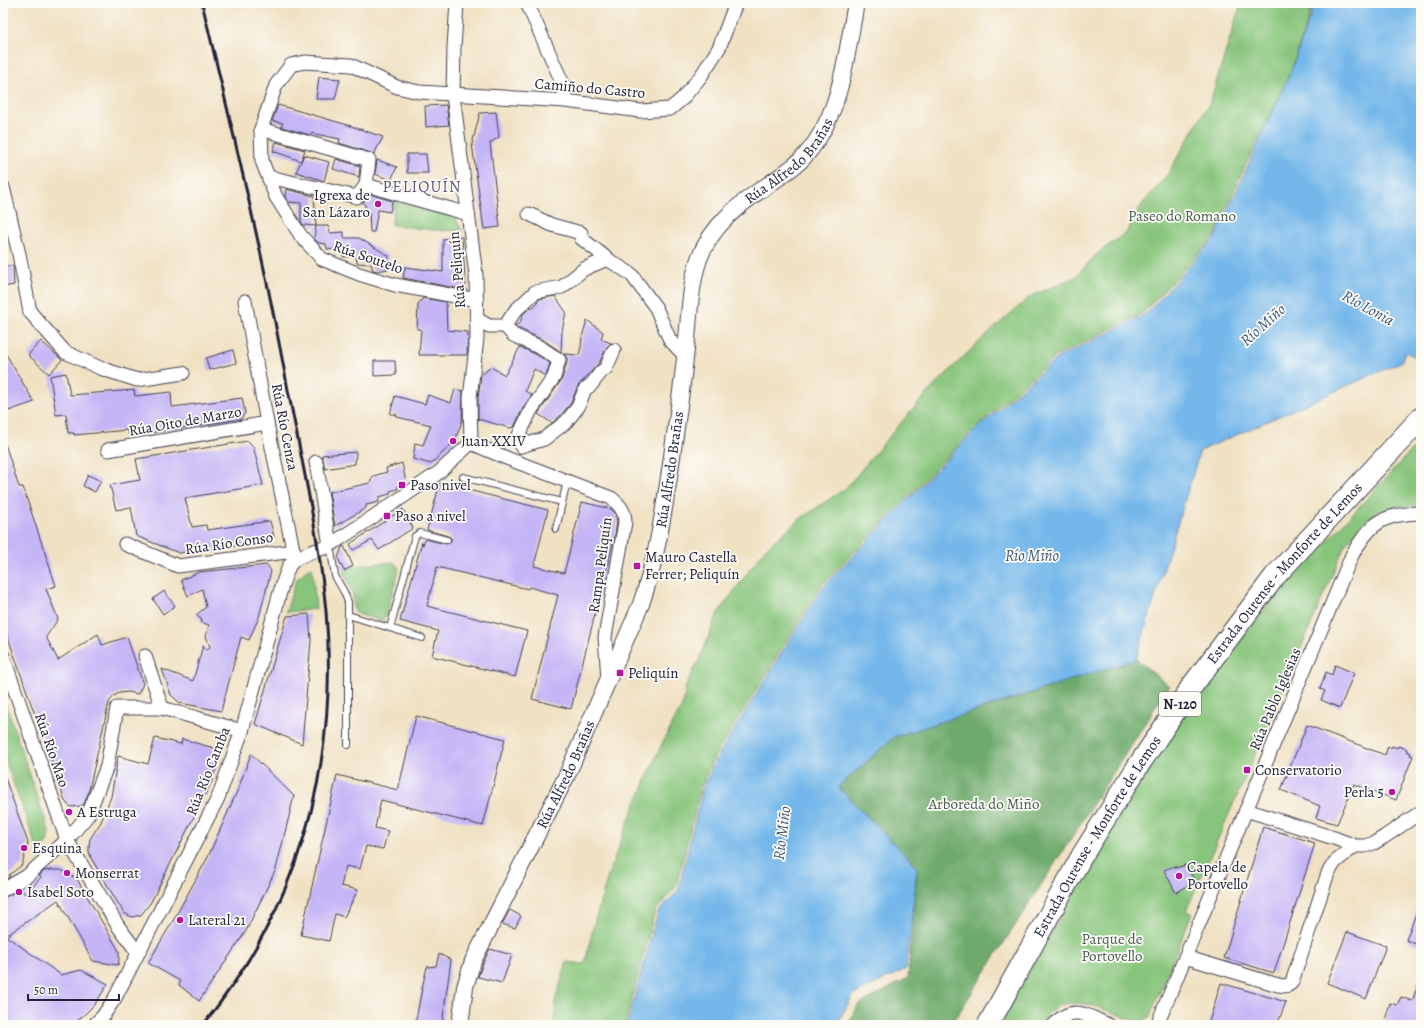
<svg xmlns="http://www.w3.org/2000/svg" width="1424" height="1028" font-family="Alegreya,serif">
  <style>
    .green { fill: #88c57c; stroke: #55745c }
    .forest { fill: #6eaa6c; stroke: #486654 }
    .water { fill: #75b7ea; stroke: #4c6c92 }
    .building { fill: #c4b5f6 }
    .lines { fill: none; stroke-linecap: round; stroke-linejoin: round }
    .service-casing { stroke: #413f4f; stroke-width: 8 }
    .minor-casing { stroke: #413f4f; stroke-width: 15 }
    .tertiary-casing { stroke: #413f4f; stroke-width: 18 }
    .trunk-casing { stroke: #413f4f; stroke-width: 23 }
    .service { stroke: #fff; stroke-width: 6 }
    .minor { stroke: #fff; stroke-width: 13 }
    .tertiary { stroke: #fff; stroke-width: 16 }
    .trunk { stroke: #fff; stroke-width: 21 }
    .rail { stroke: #22223b; stroke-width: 3 }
    .poi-dot { fill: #b5179e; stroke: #fdfcf7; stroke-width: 1.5 }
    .labels { text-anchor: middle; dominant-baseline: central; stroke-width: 3.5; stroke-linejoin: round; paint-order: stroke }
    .shield { fill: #fdfcf7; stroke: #646373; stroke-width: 1 }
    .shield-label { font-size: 14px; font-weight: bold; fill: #22223b }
    .street-label { font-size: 15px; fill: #22223b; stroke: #fdfcf7 }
    .poi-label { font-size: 15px; fill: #22223b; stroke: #fdfcf7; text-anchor: start }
    .park-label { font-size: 15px; fill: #465b52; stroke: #fdfcf7 }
    .neighbourhood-label { font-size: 16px; letter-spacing: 1px; fill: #5b557c; stroke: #fdfcf7 }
    .water-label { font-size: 16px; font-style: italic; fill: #3f5678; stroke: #fdfcf7 }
  </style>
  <rect width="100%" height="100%" fill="#fdfcf7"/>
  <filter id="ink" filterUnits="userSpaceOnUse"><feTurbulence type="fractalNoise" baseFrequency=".025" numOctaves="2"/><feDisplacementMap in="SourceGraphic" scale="8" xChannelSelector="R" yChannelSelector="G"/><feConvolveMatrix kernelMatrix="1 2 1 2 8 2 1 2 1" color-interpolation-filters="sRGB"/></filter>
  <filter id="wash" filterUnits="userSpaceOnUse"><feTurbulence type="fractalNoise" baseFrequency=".012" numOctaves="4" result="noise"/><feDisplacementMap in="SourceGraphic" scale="16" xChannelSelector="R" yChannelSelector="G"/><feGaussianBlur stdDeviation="0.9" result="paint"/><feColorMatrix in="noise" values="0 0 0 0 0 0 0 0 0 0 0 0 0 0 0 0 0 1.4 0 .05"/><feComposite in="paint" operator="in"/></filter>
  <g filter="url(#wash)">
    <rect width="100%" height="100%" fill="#f0e1c3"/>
    <!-- green -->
    <g class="green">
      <path d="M1241 3H1313L1291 71 1238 181 1214 237 1143 313 1056 356 1029 380 972 431 820 587 715 756 701 786 676 887 655 911 625 1025H554L555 1001 567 962 585 964 594 924 608 876 630 817 660 748 683 704 686 685 700 658 718 613 765 549 800 519 846 488 899 425 932 388 986 335 1031 296 1075 277 1098 253 1127 232 1141 206 1167 175 1210 102Z"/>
      <path d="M394 201 435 211 455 218 462 231 434 230 392 225Z"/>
      <path d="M1421 440V506C1380 505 1369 513 1345 545L1266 730 1186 911 1192 913 1150 1016 1142 1022 1135 1021C1105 1011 1059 984 1041 1025H1000L1034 961 1140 780 1202 690 1267 606Z"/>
      <path d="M392 562 397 565 399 570 386 616 382 620H379L358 614 355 611 353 607V595L344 571 353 566Z"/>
      <path d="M312 567 316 609 286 612 296 580 303 573Z"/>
      <path d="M3 696 49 831 47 843 38 851 3 754Z"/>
    </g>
    <!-- forest -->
    <path class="forest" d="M1136 659 1169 686 951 1025H848L858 1005 908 978 917 867 837 787 894 737Z"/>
    <!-- water -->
    <path class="water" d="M1315 3H1421V359L1405 352 1401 362 1200 451 1136 659 894 737 838 787 917 867 906 969 853 995 836 1025H627L658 912 678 891 703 787 718 756 821 589 972 433 1057 358 1146 314 1215 238 1291 71Z"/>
    <g id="blocks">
      <!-- building -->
      <g class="building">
        <path d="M319 77 340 79 335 99H316Z"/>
        <path d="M278 105 348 125 383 137 374 154 339 143 340 139 311 133 310 135 281 127 283 123 272 121Z"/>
        <path d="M446 105 449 125 426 127 425 106Z"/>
        <path d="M496 112 499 137 490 143 500 227 484 229 472 144 480 113Z"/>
        <path d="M276 142 305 150 301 161 273 151Z"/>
        <path d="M407 154H426L428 173H407Z"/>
        <path d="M304 155 329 162 324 181 296 172Z"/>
        <path d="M336 159 360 166 359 177 333 169Z"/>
        <path d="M377 160 397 167 391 180 375 174Z"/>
        <path d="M286 189 314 196 316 226 303 225 301 221V203L288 202 285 197Z"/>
        <path d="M370 194 392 201 390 212 378 210 374 232H370L369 211 367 210 363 202Z"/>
        <path d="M316 226H328L330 233 344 232V238H359L389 256 388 269 377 271 373 270 371 264 357 263 356 256 343 257 342 251 327 249 326 244 319 243 314 239Z"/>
        <path d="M462 237 466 290 403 278 405 267 443 272V239Z"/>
        <path d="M13 265 14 285 3 287V267Z"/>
        <path d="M555 296 566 312 562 331 561 352 545 341 518 328 515 326 520 323 523 314 531 307H534L539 299Z"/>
        <path d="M423 298 446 302 447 330 468 332 467 355H419L421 329H417L418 304Z"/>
        <path d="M587 320 603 332 601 339 611 343 607 347 599 363 578 386 571 403 560 416 552 423 538 414 562 379 567 362V358L564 354 579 355 581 347 582 337Z"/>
        <path d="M41 341 62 360 49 374 28 355Z"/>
        <path d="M520 347 537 355 550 363 547 373 545 376 534 369 525 391 532 395 524 406 514 427 510 428 478 419V398L481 375 491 367 505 375Z"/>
        <path d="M3 349 34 402 3 413Z"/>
        <path d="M233 350 236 363 209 370 206 358Z"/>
        <path d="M374 361H395L396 375 374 376Z"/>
        <path d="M66 373 70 395 134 390 135 396 171 392 172 407 242 398 245 413 241 419 129 436 128 430 74 435V433H68L66 414 56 415 50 376Z"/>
        <path d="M455 389 463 391 462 421 455 441 431 464 413 459 415 443 423 445 431 425 397 417 396 414H390L395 396 425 404 428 395 451 403Z"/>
        <path d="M248 441 253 446 263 485 185 498 192 527 206 525 207 530 270 521 274 537 268 542 179 553 136 536 131 507 116 510 110 485 140 480 136 459Z"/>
        <path d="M5 444 19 487H23L56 586 46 589 58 619 46 637 58 660 98 634 102 645 127 637 143 684 138 694 128 692 119 693 114 696 109 702 88 794 84 804 81 806 71 807 68 805 65 801 3 623V445Z"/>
        <path d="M356 452 355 464 325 469 322 455Z"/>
        <path d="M402 463 406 482 398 486V489L390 491V494L379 497V502L366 505V508L335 526 329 492 370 483 373 476 387 472 386 468Z"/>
        <path d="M88 475 101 481 95 492 83 486Z"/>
        <path d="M440 483 548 510 534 566 564 573 582 502 611 509 615 513 617 522 615 535 571 709 532 699 558 595 529 587 528 589 437 567 427 606 527 631 515 677 432 656 438 631 400 621 422 542 423 545 425 539 446 544 451 541V538L448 536 427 530Z"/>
        <path d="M403 509 413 528 379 550 372 540 353 550 350 544Z"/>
        <path d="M344 546 353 566 344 571 338 558 342 547Z"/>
        <path d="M267 565 271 571 259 617 249 640 241 637 221 711 180 703 171 695 162 669 193 681 203 645 206 650 210 647 206 636 209 625 200 622 202 620 196 615 206 607 202 589 188 596 181 580 199 572Z"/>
        <path d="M164 591 175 606 163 614 153 599Z"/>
        <path d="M309 614 311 640 302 744 255 724 287 616Z"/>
        <path d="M1335 665 1354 673 1340 708 1321 700 1325 691 1320 689 1326 672 1332 675Z"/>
        <path d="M416 716 505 739 483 826 381 800 375 828 388 831 383 849 366 846 360 869 346 866 341 886 358 890 344 917 335 914 329 941 301 935 337 775 398 790Z"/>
        <path d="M1307 725 1385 755 1388 746 1391 748 1392 746 1397 748 1398 746 1407 749 1406 751 1411 753 1410 755 1413 756 1396 800 1354 784 1337 824 1316 818 1320 806 1281 790Z"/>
        <path d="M155 738 181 744 182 739 221 750 220 756 217 767 211 779H213L151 902 141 915 132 917 124 913 91 858 89 851V845L90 839 101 822 111 797 118 756 148 764Z"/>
        <path d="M251 754 294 796 276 869 246 931 199 1001 179 985 180 981 148 963 174 919 208 857 238 789Z"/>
        <path d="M3 775H4L28 843 22 865 9 875 10 876 3 881Z"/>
        <path d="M1263 827 1315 843 1274 973 1224 958Z"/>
        <path d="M1186 865 1195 881 1176 893 1164 870 1175 866V868Z"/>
        <path d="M50 870H61L77 879 119 951V960L118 965 93 961 58 900 6 936 61 975 81 970 108 984 95 1004 84 1015 72 1025H3V898L21 889 26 895 41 877 39 876 44 871Z"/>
        <path d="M1420 903H1421V946L1406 940Z"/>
        <path d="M510 910 521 916 515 928 502 924Z"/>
        <path d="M1347 932 1386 946 1366 999 1327 983Z"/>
        <path d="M490 949 512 955 502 983 478 977 482 965Z"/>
        <path d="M439 954 451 960 442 1025H415L422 988 427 967 436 966Z"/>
        <path d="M1420 980 1421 1025H1397L1385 1020 1390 1003 1397 1005 1401 997 1412 1001Z"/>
        <path d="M1221 983 1286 1002 1277 1025H1208Z"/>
      </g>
    </g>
  </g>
  <g filter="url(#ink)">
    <use href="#blocks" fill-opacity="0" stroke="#413f4f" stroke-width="1"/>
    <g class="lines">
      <defs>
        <g id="service">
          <path d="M463 477 562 502"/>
          <path d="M556 529 567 481"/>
          <path d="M330 545 335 576 344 592 348 602V745"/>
          <path d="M348 615 422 638"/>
          <path d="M390 628 415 536 420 533 447 540"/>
        </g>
        <g id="minor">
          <path d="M457 3 454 47 453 95 476 275 477 338 470 398 471 443"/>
          <path d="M527 3 562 82 566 101"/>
          <path d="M261 129 369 160 366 185"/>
          <path d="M269 177 357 197 366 185"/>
          <path d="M366 185 468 214"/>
          <path d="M3 187 19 254 30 312 65 352 100 368 137 380 183 373"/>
          <path d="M529 214 552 225 581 233V238L609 260"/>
          <path d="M477 300 395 285 359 274 322 259 301 236 276 197 262 161 261 129 276 85 291 65 305 62 351 65 397 87 419 92 566 101 640 111 670 109 682 99 701 76 719 48 736 3"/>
          <path d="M245 301 267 423 295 559"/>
          <path d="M477 319 489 326H505L515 311 535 292 562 287 584 269 607 259 631 274 656 308 670 340 686 357"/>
          <path d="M505 326 513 335 541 348 559 360 554 377 531 410 519 435 521 446"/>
          <path d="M471 443 509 459 611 498C620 505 625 511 625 522L605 637 608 679"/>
          <path d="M521 446 544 439 566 422 578 407 585 389 591 385 601 372 606 368 614 350"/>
          <path d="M108 450 267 423"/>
          <path d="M316 462 330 545"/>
          <path d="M125 544 178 566 294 551"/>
          <path d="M3 656 67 840 118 926 138 953"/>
          <path d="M145 656 162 708"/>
          <path d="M1246 810 1337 839 1355 846H1365L1374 843 1384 837 1421 812"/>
          <path d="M3 890 27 876 38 866 67 840 88 815 107 766 117 708H162L242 731"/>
          <path d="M1185 957 1278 985C1284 986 1288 987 1292 982L1328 873 1335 862 1355 846"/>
          <path d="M94 1025 103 1016 115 998 218 798 242 731 282 585 289 566 295 559 311 552 327 547 370 519 438 473 471 443"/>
          <path d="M1054 1025C1072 1004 1087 1015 1108 1025"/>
          <path d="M1157 1025 1352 555C1371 522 1383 514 1421 513"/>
        </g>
        <g id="tertiary">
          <path id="s1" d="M460 1025 465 987 473 961 567 775 641 604C656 561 663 516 670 471 675 433 681 396 685 358 689 328 689 287 699 259 712 225 739 204 768 185 779 177 790 170 800 161 841 121 846 56 856 3"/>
        </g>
        <g id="trunk">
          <path id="s2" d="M988 1025 1083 854 1138 766 1192 686 1275 576 1421 418"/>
        </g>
      </defs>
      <!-- service casing -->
      <use href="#service" class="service-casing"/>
      <!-- minor casing -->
      <use href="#minor" class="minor-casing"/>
      <!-- tertiary casing -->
      <use href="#tertiary" class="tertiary-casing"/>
      <!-- trunk casing -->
      <use href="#trunk" class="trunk-casing"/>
      <!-- service -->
      <use href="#service" class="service"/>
      <!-- minor -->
      <use href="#minor" class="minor"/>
      <!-- tertiary -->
      <use href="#tertiary" class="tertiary"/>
      <!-- trunk -->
      <use href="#trunk" class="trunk"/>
      <!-- rail -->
      <path class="rail" d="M202 3C223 91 245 180 264 269 273 310 281 353 289 395 303 466 319 538 326 611 339 765 301 903 203 1025"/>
    </g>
  </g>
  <!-- markers -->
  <g class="poi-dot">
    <circle cx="378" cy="204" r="4"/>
    <circle cx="453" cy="441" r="4"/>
    <rect x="398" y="481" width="8" height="8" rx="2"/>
    <rect x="383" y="512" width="8" height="8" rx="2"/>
    <rect x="633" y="562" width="8" height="8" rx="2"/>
    <rect x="616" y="669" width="8" height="8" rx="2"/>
    <rect x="1243" y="766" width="8" height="8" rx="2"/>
    <circle cx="1392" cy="792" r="4"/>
    <circle cx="69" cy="812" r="4"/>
    <circle cx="24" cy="848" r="4"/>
    <circle cx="67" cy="873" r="4"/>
    <circle cx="1179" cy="876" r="4"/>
    <circle cx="19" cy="892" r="4"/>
    <circle cx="180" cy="920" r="4"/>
  </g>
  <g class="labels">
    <!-- shield labels -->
    <rect class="shield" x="1159" y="692" width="42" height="24" rx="3"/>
    <g class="shield-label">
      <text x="1180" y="704">N-120</text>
    </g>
    <!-- street labels -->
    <g class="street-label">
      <text transform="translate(590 88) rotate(5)">Camiño do Castro</text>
      <text stroke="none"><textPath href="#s1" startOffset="946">Rúa Alfredo Brañas</textPath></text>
      <text transform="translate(368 257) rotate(19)">Rúa Soutelo</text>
      <text transform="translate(457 270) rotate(-95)">Rúa Peliquín</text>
      <text transform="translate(185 421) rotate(-10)">Rúa Oito de Marzo</text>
      <text transform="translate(285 427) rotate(79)">Rúa Río Cenza</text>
      <text stroke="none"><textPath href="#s1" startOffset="598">Rúa Alfredo Brañas</textPath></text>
      <text transform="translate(229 543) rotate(-8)">Rúa Río Conso</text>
      <text transform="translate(600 565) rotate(-82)">Rampa Peliquín</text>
      <text stroke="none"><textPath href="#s2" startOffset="542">Estrada Ourense - Monforte de Lemos</textPath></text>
      <text transform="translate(1275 699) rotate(-67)">Rúa Pablo Iglesias</text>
      <text transform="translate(52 750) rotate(71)">Rúa Río Mao</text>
      <text transform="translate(208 771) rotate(-68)">Rúa Río Camba</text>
      <text stroke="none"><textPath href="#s1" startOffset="274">Rúa Alfredo Brañas</textPath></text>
      <text stroke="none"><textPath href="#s2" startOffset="218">Estrada Ourense - Monforte de Lemos</textPath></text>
    </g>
    <!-- poi labels -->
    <g class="poi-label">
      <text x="370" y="195" text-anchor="end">Igrexa de<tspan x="370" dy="17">San Lázaro</tspan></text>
      <text x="461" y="441">Juan XXIV</text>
      <text x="410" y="485">Paso nivel</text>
      <text x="395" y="516">Paso a nivel</text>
      <text x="645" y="557">Mauro Castella<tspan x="645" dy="17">Ferrer; Peliquín</tspan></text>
      <text x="628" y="673">Peliquín</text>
      <text x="1255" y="770">Conservatorio</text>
      <text x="1384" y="792" text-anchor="end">Perla 5</text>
      <text x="77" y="812">A Estruga</text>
      <text x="32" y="848">Esquina</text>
      <text x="1187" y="867">Capela de<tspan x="1187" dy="17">Portovello</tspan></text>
      <text x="75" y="873">Monserrat</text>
      <text x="27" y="892">Isabel Soto</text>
      <text x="188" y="920">Lateral 21</text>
    </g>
    <!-- park labels -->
    <g class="park-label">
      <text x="1182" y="216">Paseo do Romano</text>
      <text x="984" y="804">Arboreda do Miño</text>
      <text x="1112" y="939">Parque de<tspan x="1112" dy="17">Portovello</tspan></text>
    </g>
    <!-- neighbourhood labels -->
    <g class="neighbourhood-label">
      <text x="422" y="187">PELIQUÍN</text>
    </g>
    <!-- water labels -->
    <g class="water-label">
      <text transform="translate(1368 308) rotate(29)">Río Lonia</text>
      <text transform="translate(1263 325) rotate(-42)">Río Miño</text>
      <text x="1032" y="556">Río Miño</text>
      <text transform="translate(782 833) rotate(-83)">Río Miño</text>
    </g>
  </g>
  <!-- margin -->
  <rect width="1424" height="1028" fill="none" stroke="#fdfcf7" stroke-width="16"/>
  <!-- scale -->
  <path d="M28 994v6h91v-6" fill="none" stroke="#22223b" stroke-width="2"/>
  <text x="34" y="994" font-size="12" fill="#22223b" stroke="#fdfcf7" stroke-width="3" paint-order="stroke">50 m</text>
</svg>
